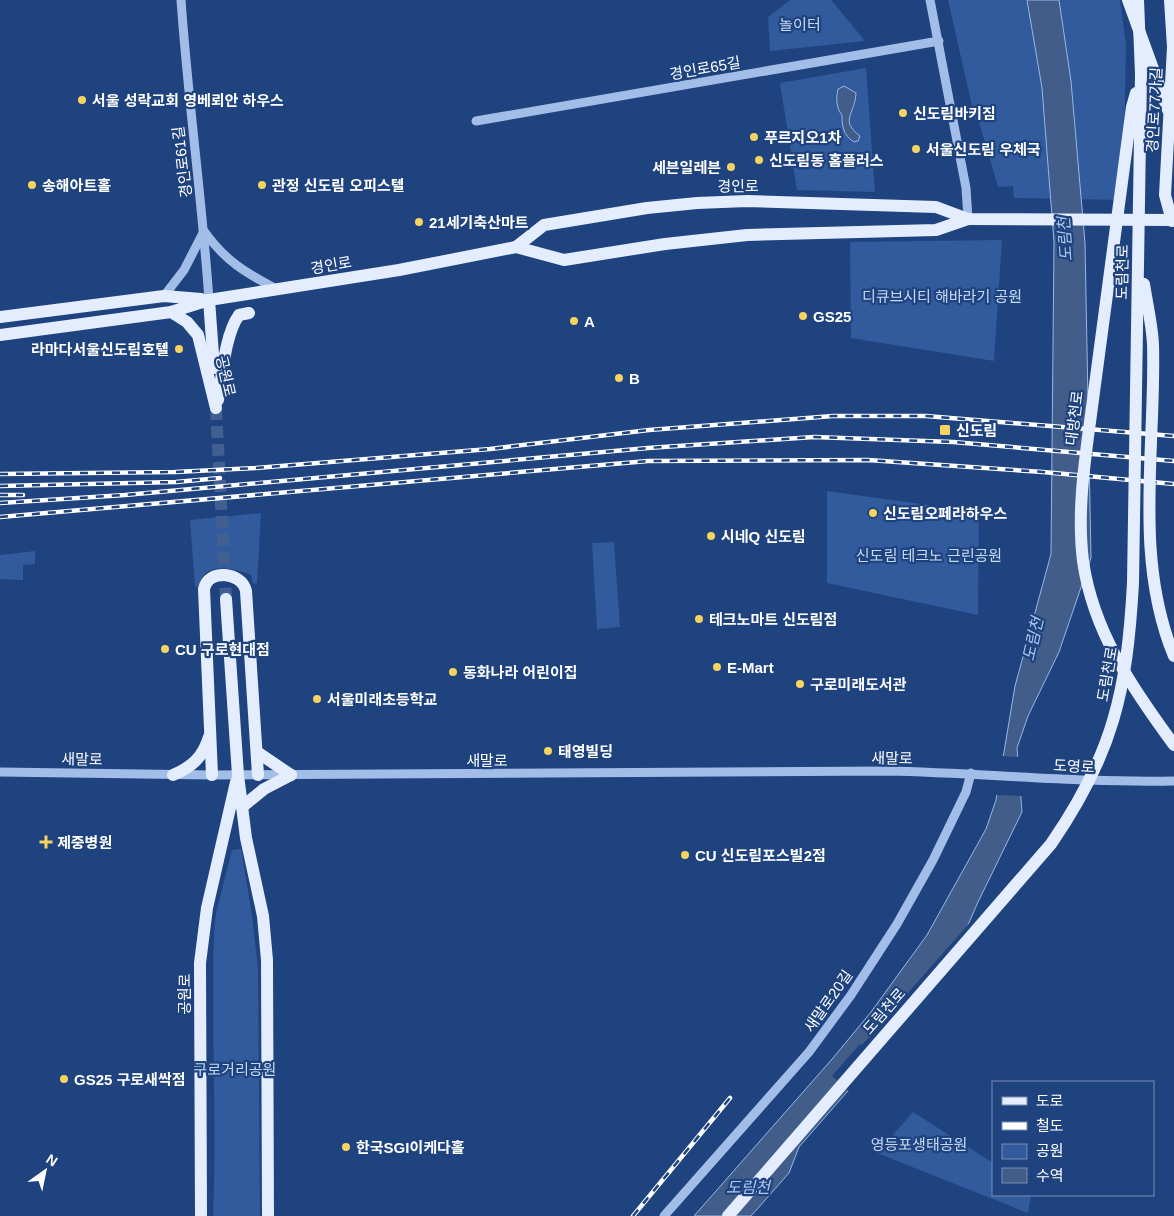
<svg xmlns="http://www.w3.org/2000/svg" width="1174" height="1216" font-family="Arial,'Noto Sans KR',sans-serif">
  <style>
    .green { fill: #315b9d }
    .water { fill: #425d8a; stroke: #96b7e9 }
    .pier { fill: #1f437e }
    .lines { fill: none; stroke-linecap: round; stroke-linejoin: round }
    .major-tunnel { stroke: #415f91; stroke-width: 12; stroke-dasharray: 12 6; stroke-linecap: butt }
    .minor { stroke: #a2bde8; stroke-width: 9 }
    .major { stroke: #e4edfe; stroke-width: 12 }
    .rail-casing { stroke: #fff; stroke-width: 4.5 }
    .rail { stroke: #1f437e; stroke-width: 2.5; stroke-dasharray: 8; stroke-linecap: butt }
    .major-bridge { stroke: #e4edfe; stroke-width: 12 }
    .poi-dot { fill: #f6d462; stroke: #1f437e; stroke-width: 2 }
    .labels { text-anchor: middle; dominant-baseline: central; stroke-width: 4.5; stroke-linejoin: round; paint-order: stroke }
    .park-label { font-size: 15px; fill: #c6d9f6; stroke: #1f437e }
    .street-label { font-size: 15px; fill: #fff; stroke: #1f437e }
    .poi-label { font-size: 15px; font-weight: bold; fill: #fff; stroke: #1f437e; text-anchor: start }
    .water-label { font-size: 16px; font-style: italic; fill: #adc8f0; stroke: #1f437e }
  </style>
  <rect width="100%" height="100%" fill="#1f437e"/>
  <!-- green -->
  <g class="green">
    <path d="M790 0H831L865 41 770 51 768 17Z"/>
    <path d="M948 0H1120L1126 45 1123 200 1014 198 1013 186 998 187 979 122 975 119Z"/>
    <path d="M866 68 875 192 797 190 780 83Z"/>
    <path d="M1002 240 994 361 851 338 850 242Z"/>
    <path d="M827 491 979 512 978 615 827 583Z"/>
    <path d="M261 513 257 583 253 584 251 575C234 568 203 560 199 587L195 586 190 520Z"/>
    <path d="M614 542 620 627 597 629 592 543Z"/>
    <path d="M35 551V564L23 565V580L0 579V555Z"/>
    <path d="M241 849 252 915 258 968 260 1216H213C217 1121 211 1027 214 932L216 913 232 850Z"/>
    <path d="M913 1112 993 1163V1195H1031L1028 1213 877 1153Z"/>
  </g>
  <!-- water -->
  <g class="water">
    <path d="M1027 0H1059L1071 81 1085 243 1091 558 1059 652 1028 716 1017 748 1022 812 978 902 943 982 799 1147 789 1173 751 1216H694L833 1058 871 1012 927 935 986 829 996 800 1015 686 1051 554 1054 242 1042 88Z"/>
    <path d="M844 86 856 93C855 115 839 120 860 136L858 141 854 142C843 135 842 126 842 115 836 108 836 98 838 89Z"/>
  </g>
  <!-- pier -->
  <g class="pier">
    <path d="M1001 756 1020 757 1023 796 995 795Z"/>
    <path d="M973 919 945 984 850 1092 832 1076 860 1044 862 1045Z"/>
  </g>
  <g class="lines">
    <!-- major-tunnel -->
    <path class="major-tunnel" d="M216 408 226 599"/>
    <!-- minor -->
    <g class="minor">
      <path d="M181 0C188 100 202 199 209 300"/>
      <path d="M930 0 966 188 968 219"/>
      <path d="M476 121 939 41"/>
      <path d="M204 231C225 261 246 273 278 290"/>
      <path d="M164 296 184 270 203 233"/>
      <path d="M0 772 212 775 888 771C984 773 1078 783 1174 781"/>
      <path d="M664 1216 809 1052 851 995 897 924 933 860 966 792 971 773"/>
    </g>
    <!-- major -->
    <g class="major">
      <path d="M1128 0 1168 110"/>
      <path d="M1170 0 1173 47 1165 195 1172 221"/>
      <path d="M516 247 564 260 665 244 747 235 936 230 968 219"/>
      <path d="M209 300 214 368"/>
      <path d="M171 312 187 322 198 335 216 408"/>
      <path d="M0 317 164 296 201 299"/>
      <path d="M0 335 171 312 209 300 399 270 516 247 544 225 647 208 697 203 747 201 936 207 968 219 1174 220"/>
      <path d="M218 400C222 376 225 334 239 315L249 313"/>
      <path d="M226 599 238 775 246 838 263 916 267 960 268 1216"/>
      <path d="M257 752 291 775"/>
      <path d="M173 775C192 767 203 757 209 737"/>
      <path d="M212 775 204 589C208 568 242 572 246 591L258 775"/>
      <path d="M242 807 264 789 291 775"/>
      <path d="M201 1216 200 963 207 908 236 782"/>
    </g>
    <defs>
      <g id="rail">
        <path d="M0 474 175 472 256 468 490 449 649 430 833 416H926L1174 436"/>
        <path d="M0 486 176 482 220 478"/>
        <path d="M0 495H23"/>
        <path d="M0 503 125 495 648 448 814 437 953 442 1174 461"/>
        <path d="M0 517 648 461 868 460 1043 472 1174 484"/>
        <path d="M633 1216 730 1098"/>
      </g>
    </defs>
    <!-- rail casing -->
    <use href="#rail" class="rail-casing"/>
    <!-- rail -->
    <use href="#rail" class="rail"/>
    <!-- major-bridge -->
    <g class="major-bridge">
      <path d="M1136 93 1132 107C1120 202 1106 297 1094 392 1087 448 1076 505 1083 561 1093 632 1133 689 1174 745"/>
      <path d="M1144 284C1147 304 1152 324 1153 344 1156 448 1133 557 1174 656"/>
      <path d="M728 1216 1051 844C1113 754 1127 692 1133 583L1141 74 1138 0"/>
    </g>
  </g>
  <!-- markers -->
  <g class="poi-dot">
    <circle cx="82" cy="100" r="5"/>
    <circle cx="903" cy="113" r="5"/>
    <circle cx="754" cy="137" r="5"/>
    <circle cx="916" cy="149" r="5"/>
    <circle cx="759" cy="160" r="5"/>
    <circle cx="731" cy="167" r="5"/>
    <circle cx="32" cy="185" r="5"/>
    <circle cx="262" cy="185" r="5"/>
    <circle cx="419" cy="222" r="5"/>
    <circle cx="803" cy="316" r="5"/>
    <circle cx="574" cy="321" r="5"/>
    <circle cx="179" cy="349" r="5"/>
    <circle cx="619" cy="378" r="5"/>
    <rect x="939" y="424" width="12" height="12" rx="2.5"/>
    <circle cx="873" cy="513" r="5"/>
    <circle cx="711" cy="536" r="5"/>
    <circle cx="699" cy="619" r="5"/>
    <circle cx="165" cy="649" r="5"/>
    <circle cx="717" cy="667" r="5"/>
    <circle cx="453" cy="672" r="5"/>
    <circle cx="800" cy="684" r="5"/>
    <circle cx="317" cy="699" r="5"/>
    <circle cx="548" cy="751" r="5"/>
    <path d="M43.5 834.5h5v5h5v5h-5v5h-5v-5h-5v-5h5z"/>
    <circle cx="685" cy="855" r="5"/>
    <circle cx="64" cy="1079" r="5"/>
    <circle cx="346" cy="1147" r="5"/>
  </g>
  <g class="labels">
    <!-- park labels -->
    <g class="park-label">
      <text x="800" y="24">놀이터</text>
      <text x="942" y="296">디큐브시티 해바라기 공원</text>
      <text x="929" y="555">신도림 테크노 근린공원</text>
      <text x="235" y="1069">구로거리공원</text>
      <text x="919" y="1144">영등포생태공원</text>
    </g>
    <!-- street labels -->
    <g class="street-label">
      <text transform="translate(705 68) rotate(-10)">경인로65길</text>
      <text transform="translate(1154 110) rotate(-87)">경인로77가길</text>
      <text transform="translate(182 162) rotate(-97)">경인로61길</text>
      <text transform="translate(738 186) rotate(-1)">경인로</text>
      <text transform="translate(331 265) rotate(-10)">경인로</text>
      <text transform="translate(1122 272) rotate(-89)">도림천로</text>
      <text transform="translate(226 376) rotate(77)">공원로</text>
      <text transform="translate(1074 418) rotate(-83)">대방천로</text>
      <text transform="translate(1107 674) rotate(-80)">도림천로</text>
      <text transform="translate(892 758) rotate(1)">새말로</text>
      <text transform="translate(82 759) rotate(1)">새말로</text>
      <text x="487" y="760">새말로</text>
      <text transform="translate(1074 766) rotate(3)">도영로</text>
      <text transform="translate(184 994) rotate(-90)">공원로</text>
      <text transform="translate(828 1001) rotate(-55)">새말로20길</text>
      <text transform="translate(884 1011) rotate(-49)">도림천로</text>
    </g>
    <!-- poi labels -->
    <g class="poi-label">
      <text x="92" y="100">서울 성락교회 영베뢰안 하우스</text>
      <text x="913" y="113">신도림바키짐</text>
      <text x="764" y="137">푸르지오1차</text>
      <text x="926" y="149">서울신도림 우체국</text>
      <text x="769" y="160">신도림동 홈플러스</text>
      <text x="721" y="167" text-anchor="end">세븐일레븐</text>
      <text x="42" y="185">송해아트홀</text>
      <text x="272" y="185">관정 신도림 오피스텔</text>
      <text x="429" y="222">21세기축산마트</text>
      <text x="813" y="316">GS25</text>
      <text x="584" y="321">A</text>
      <text x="169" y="349" text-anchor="end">라마다서울신도림호텔</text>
      <text x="629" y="378">B</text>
      <text x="956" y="430">신도림</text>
      <text x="883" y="513">신도림오페라하우스</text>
      <text x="721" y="536">시네Q 신도림</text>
      <text x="709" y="619">테크노마트 신도림점</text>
      <text x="175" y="649">CU 구로현대점</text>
      <text x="727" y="667">E-Mart</text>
      <text x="463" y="672">동화나라 어린이집</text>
      <text x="810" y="684">구로미래도서관</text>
      <text x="327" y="699">서울미래초등학교</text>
      <text x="558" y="751">태영빌딩</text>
      <text x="57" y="842">제중병원</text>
      <text x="695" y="855">CU 신도림포스빌2점</text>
      <text x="74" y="1079">GS25 구로새싹점</text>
      <text x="356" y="1147">한국SGI이케다홀</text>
    </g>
    <!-- water labels -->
    <g class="water-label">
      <text transform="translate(1065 239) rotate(-94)">도림천</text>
      <text transform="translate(1033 639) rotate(-77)">도림천</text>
      <text x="748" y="1187">도림천</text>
    </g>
  </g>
  <!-- legend -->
  <rect x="992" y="1081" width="162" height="115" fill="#1f437e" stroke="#798eb2"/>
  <rect x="1002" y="1097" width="25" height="8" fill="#e4edfe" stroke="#798eb2"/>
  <text x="1036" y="1106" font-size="15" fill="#ffffff">도로</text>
  <rect x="1002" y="1122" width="25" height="8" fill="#ffffff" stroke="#798eb2"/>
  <text x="1036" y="1131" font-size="15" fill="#ffffff">철도</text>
  <rect x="1002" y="1144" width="25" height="15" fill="#315b9d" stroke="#798eb2"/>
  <text x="1036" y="1156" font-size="15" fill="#ffffff">공원</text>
  <rect x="1002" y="1168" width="25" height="15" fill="#425d8a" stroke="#798eb2"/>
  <text x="1036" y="1181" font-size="15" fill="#ffffff">수역</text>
  <!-- north arrow -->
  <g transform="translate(45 1171) rotate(33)" stroke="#1f437e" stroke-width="4" paint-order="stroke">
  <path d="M0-4L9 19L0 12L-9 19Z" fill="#ffffff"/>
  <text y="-8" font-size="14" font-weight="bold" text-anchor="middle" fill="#ffffff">N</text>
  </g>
</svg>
